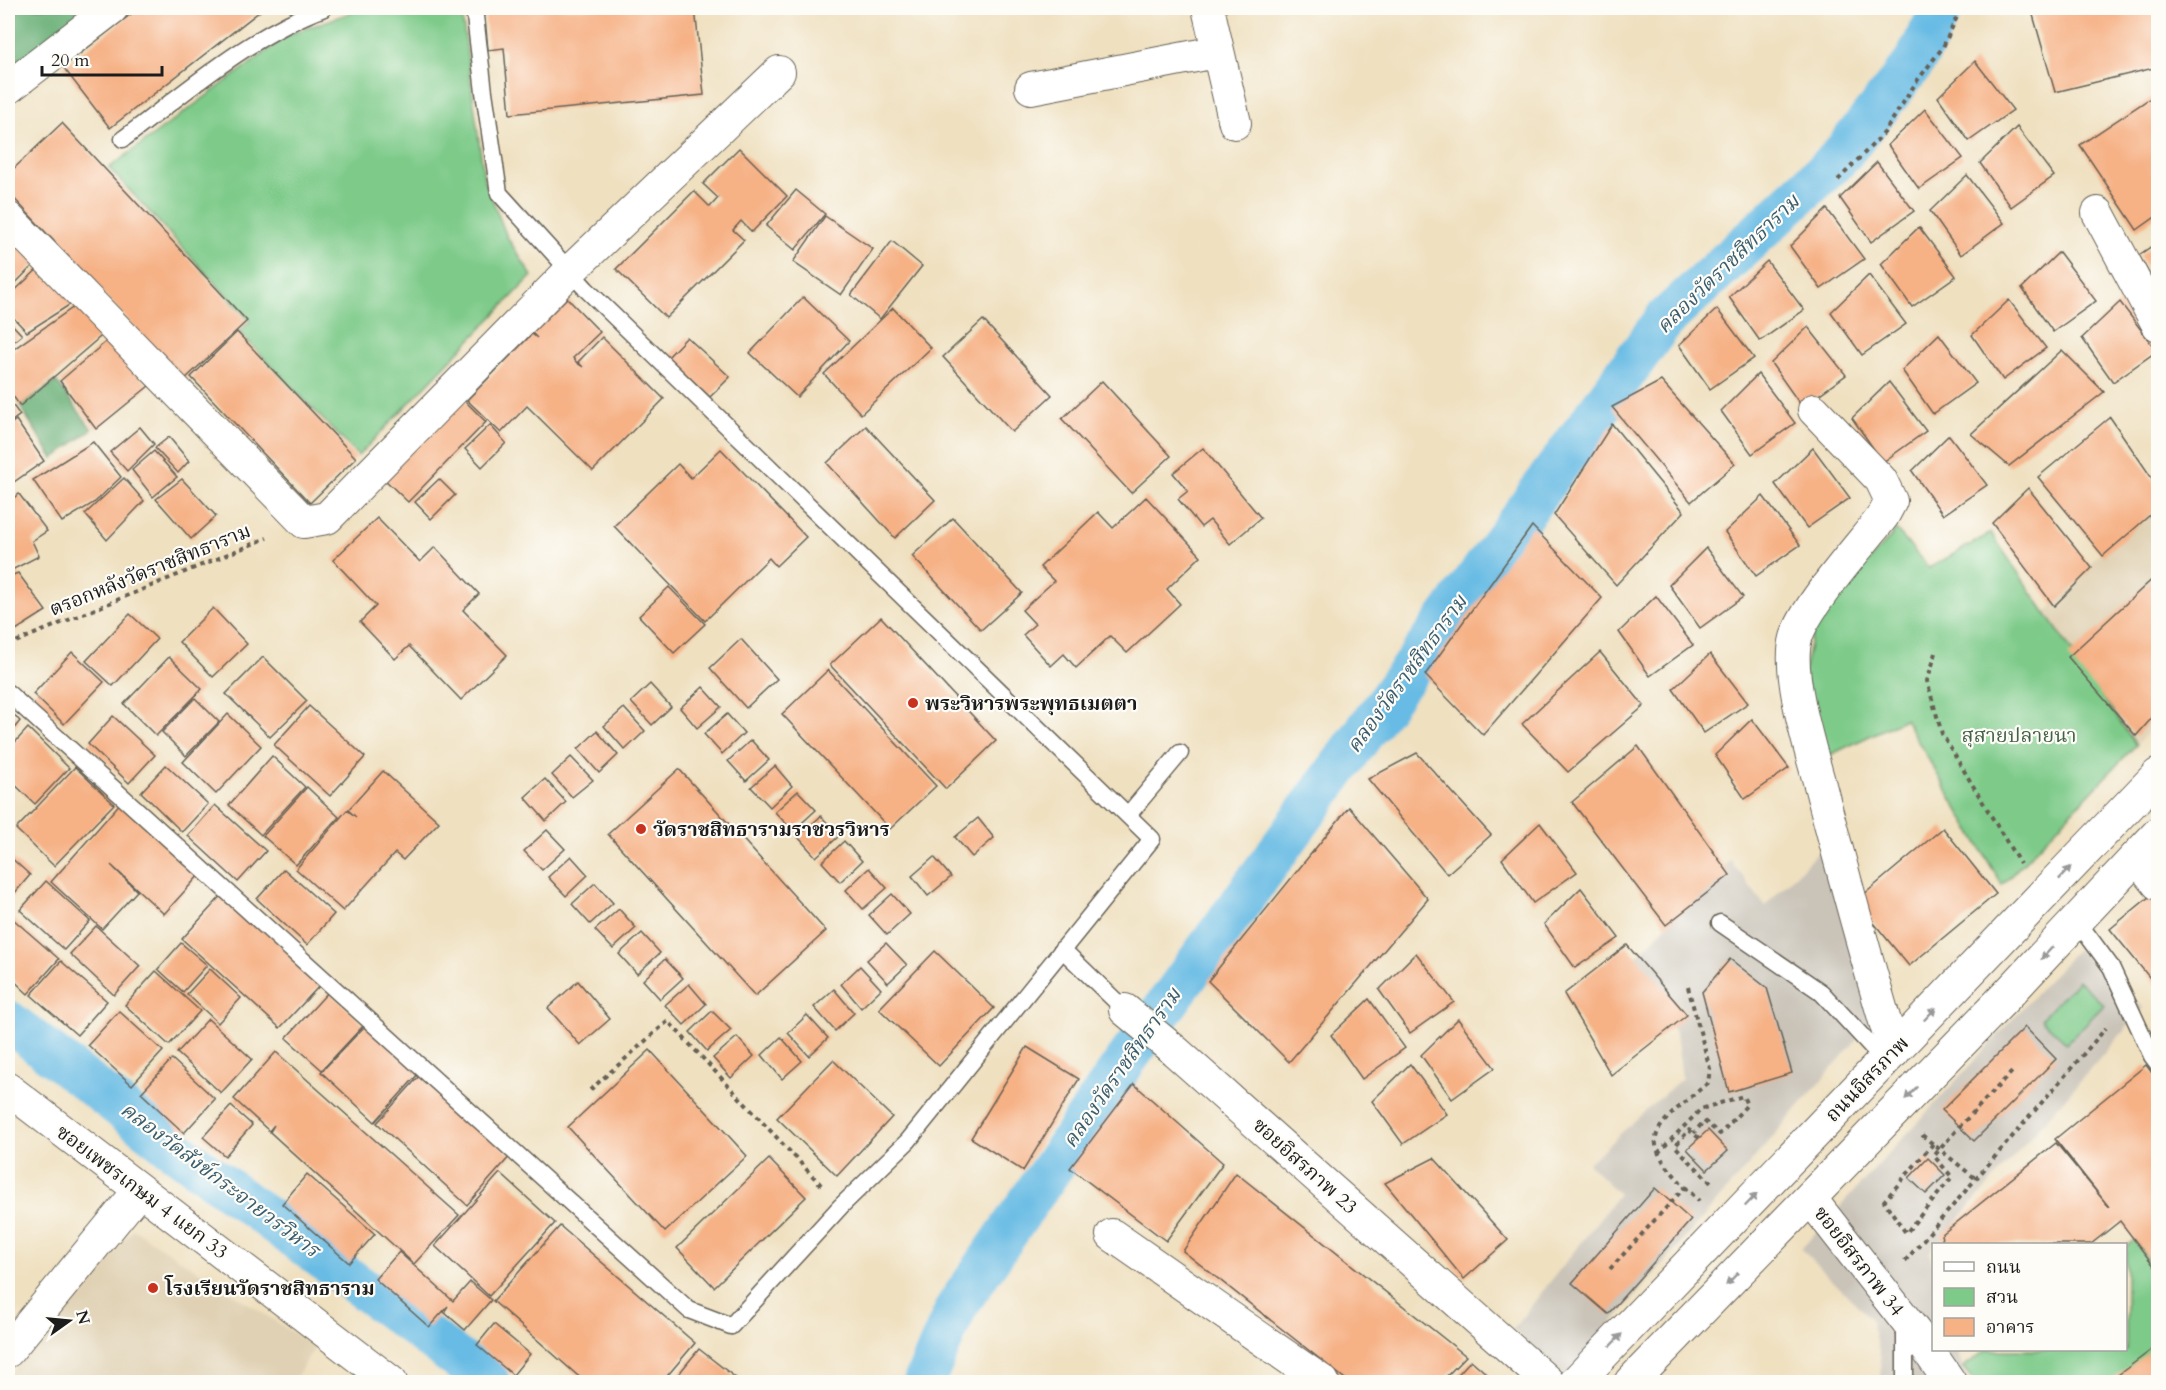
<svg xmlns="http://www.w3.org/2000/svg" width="2166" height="1390" font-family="Cardo,'Noto Serif Thai',serif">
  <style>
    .built { fill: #e0d1b4 }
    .industrial { fill: #c9c3b8 }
    .green { fill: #7dca89; stroke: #4c7352; stroke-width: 1.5 }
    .forest { fill: #66ae75; stroke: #416548; stroke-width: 1.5 }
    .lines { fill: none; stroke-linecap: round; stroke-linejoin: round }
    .canal { stroke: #68bbe4; stroke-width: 42 }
    .building { fill: #f6b185 }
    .service-casing { stroke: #666155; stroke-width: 19 }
    .minor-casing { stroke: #666155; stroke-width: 34 }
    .secondary-casing { stroke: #666155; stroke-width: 35 }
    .path { stroke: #666155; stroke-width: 4; stroke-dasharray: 4.5 4.5; stroke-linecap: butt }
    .service { stroke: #fff; stroke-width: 16 }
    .minor { stroke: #fff; stroke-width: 32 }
    .secondary { stroke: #fff; stroke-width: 33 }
    .oneway { fill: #999 }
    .poi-dot { fill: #c8321e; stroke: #fdfcf7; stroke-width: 2 }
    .labels { text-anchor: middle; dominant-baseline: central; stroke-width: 4.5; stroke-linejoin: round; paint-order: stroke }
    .street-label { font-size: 20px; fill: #1c1c1c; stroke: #fdfcf7 }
    .poi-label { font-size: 20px; font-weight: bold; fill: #1c1c1c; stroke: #fdfcf7; text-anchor: start }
    .park-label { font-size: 20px; fill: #436248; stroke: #fdfcf7 }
    .water-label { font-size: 21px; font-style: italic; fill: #3a5c6c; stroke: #fdfcf7 }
  </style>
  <rect width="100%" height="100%" fill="#fdfcf7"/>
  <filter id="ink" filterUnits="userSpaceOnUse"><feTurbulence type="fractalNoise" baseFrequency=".0167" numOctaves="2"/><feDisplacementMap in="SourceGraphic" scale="12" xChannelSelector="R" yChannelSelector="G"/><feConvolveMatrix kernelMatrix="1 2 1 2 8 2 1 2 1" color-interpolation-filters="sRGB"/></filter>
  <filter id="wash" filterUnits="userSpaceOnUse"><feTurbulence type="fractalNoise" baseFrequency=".008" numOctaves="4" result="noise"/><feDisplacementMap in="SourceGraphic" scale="24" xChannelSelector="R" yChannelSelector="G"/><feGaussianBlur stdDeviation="1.35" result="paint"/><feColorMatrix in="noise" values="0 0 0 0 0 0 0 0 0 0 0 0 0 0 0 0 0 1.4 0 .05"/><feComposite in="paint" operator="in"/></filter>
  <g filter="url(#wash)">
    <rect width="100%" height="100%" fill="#efe0c0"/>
    <!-- built -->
    <g class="built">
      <path d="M2158 487V722L2136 745 2046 613Z"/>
      <path d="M133 1229 315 1347 293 1382H8V1377Z"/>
    </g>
    <!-- industrial -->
    <g class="industrial">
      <path d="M1823 847 1872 1022 1565 1377 1513 1329 1619 1194 1588 1163 1682 1078 1676 1033 1624 970 1730 860 1765 906Z"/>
      <path d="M2077 949 2144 1008 1937 1244H1934L1929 1253 1934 1269V1350H1957L1967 1382H1881L1880 1355 1870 1318 1801 1249Z"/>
    </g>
    <!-- green -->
    <g class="green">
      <path d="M364 8H461L484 178 507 237 532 276 358 456 239 332 250 321 109 168 290 34Z"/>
      <path d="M1896 530 1929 568 1991 533 2136 745 2002 885 1905 719 1830 755 1803 676 1814 625Z"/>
      <path d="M2078 980 2104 1005 2067 1043 2041 1019Z"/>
      <path d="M2134 1240 2158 1274V1382H1974L1963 1367 1987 1350H2126V1247Z"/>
    </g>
    <!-- forest -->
    <g class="forest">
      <path d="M12 8H94L8 76V11Z"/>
      <path d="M56 381 92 429 53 459 20 406Z"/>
    </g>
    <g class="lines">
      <!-- canal -->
      <g class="canal">
        <path d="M8 1021 173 1148 489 1382"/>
        <path d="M924 1382 957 1306 1124 1063 1664 320 1838 159 1914 63 1942 8"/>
      </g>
    </g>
    <g id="blocks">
      <!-- building -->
      <g class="building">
        <path d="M139 8H264L110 128 63 67Z"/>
        <path d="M484 8H695L704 95 510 114 504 48 488 50Z"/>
        <path d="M2031 8H2154L2158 24V67L2055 92Z"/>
        <path d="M1975 61 2013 110 1969 141 1938 97Z"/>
        <path d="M2158 93V215L2137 230 2080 145Z"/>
        <path d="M1925 109 1963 158 1919 189 1888 145Z"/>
        <path d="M62 123 247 321 184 380 8 192V174Z"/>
        <path d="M2017 127 2054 176 2011 207 1980 163Z"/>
        <path d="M739 148 787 196 752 232 741 221 733 230 744 240 666 318 616 269 694 191 710 207 718 198 703 184Z"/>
        <path d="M1877 162 1914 211 1871 242 1840 198Z"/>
        <path d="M1967 175 2004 223 1961 255 1930 211Z"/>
        <path d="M796 190 825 214 795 250 766 226Z"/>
        <path d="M1827 209 1864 259 1821 289 1790 246Z"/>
        <path d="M825 216 873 249 841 295 793 262Z"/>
        <path d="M8 227 40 258 8 291Z"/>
        <path d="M1919 227 1956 276 1912 307 1881 264Z"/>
        <path d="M892 241 922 266 880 319 851 295Z"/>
        <path d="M2158 242V290L2139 255Z"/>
        <path d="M2059 252 2096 301 2053 332 2022 288Z"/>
        <path d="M1767 261 1804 310 1760 341 1729 297Z"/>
        <path d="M43 264 77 300 27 332 8 312V297Z"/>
        <path d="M1869 275 1906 324 1862 355 1831 312Z"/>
        <path d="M803 297 849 341 797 397 750 353Z"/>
        <path d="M567 298 600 332 573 358 577 363 583 367 578 362 602 337 664 399 593 471 527 406 501 433 467 400 532 334 537 338 532 333Z"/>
        <path d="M2009 300 2046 348 2003 380 1972 335Z"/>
        <path d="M81 302 107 331 20 406 8 389V353Z"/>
        <path d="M2120 302 2157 351 2113 382 2082 338Z"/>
        <path d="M893 308 931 348 861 414 824 374Z"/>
        <path d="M1717 309 1754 358 1710 389 1679 345Z"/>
        <path d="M8 320 22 335 8 346Z"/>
        <path d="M983 320 1052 395 1012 432 943 357Z"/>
        <path d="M1808 327 1846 375 1802 407 1771 363Z"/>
        <path d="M237 332 356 458 310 503 191 377Z"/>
        <path d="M1939 334 1976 383 1933 414 1902 370Z"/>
        <path d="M687 337 730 377 710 397 668 357Z"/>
        <path d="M109 339 149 386 96 429 60 381Z"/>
        <path d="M2062 350 2104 392 2009 466 1971 434Z"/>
        <path d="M1758 374 1795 423 1752 454 1721 411Z"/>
        <path d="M1102 381 1171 456 1131 493 1062 419Z"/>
        <path d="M1661 381 1735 464 1691 502 1612 407Z"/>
        <path d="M1889 382 1926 431 1883 462 1852 418Z"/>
        <path d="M460 396 486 422 408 502 381 476Z"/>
        <path d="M8 399 20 415 8 424Z"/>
        <path d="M2110 417 2158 487V508L2103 556 2038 477Z"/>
        <path d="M16 420 44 461 8 486V426Z"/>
        <path d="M1612 424 1684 512 1616 585 1554 515Z"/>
        <path d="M490 425 506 443 482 467 465 449Z"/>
        <path d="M866 426 935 500 895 538 827 463Z"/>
        <path d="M140 427 154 444 127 471 110 452Z"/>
        <path d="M1949 435 1987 485 1943 515 1912 471Z"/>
        <path d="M169 437 189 461 178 473 155 448Z"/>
        <path d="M93 442 121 477 95 502 62 522 33 480Z"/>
        <path d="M1203 448 1261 518 1230 544 1210 520 1201 527 1178 499 1188 491 1173 473Z"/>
        <path d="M1813 448 1850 498 1807 528 1775 484Z"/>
        <path d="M721 449 806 537 776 566 769 558 705 621 614 526 678 464 691 478Z"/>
        <path d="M154 451 177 477 153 497 132 470Z"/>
        <path d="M124 478 144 501 107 540 85 514Z"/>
        <path d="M182 479 216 516 191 539 156 499Z"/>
        <path d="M439 479 455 495 431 519 415 502Z"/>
        <path d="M2028 488 2092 568 2054 606 1992 523Z"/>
        <path d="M19 494 47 531 32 541 39 556 8 572V502Z"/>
        <path d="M1763 496 1800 545 1756 576 1725 532Z"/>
        <path d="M1146 497 1201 556 1167 589 1180 604 1127 653 1110 636 1076 668 1064 654 1051 666 1023 635 1035 624 1022 610 1054 581 1040 567 1098 512 1113 528Z"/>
        <path d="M377 518 420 562 435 547 479 594 463 610 507 655 461 700 409 646 395 659 360 622 376 606 333 560Z"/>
        <path d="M953 518 1022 593 981 630 912 556Z"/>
        <path d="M1532 526 1602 598 1483 735 1425 675Z"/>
        <path d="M1706 548 1743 597 1700 628 1669 585Z"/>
        <path d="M18 573 46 611 16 630 8 616V577Z"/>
        <path d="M2158 574V711L2136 736 2068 657Z"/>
        <path d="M669 587 705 624 674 653 639 616Z"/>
        <path d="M1656 596 1693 645 1650 676 1619 632Z"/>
        <path d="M213 608 247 644 213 677 179 642Z"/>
        <path d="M130 614 157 639 113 686 86 661Z"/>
        <path d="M881 617 996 741 946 789 830 665Z"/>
        <path d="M741 639 777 679 746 708 710 668Z"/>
        <path d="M72 652 104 682 64 724 33 694Z"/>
        <path d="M1600 652 1644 706 1568 772 1522 724Z"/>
        <path d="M1710 654 1748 703 1704 733 1673 689Z"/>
        <path d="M169 657 202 689 156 736 124 704Z"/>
        <path d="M263 657 307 701 270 737 226 694Z"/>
        <path d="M828 670 936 786 890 829 782 714Z"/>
        <path d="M650 684 671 707 652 725 631 702Z"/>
        <path d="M703 687 721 707 697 728 680 708Z"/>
        <path d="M195 698 219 722 186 756 162 732Z"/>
        <path d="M309 706 365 757 330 796 274 745Z"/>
        <path d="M624 708 645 731 625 750 604 726Z"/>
        <path d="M8 709 20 721 8 736Z"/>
        <path d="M228 714 261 746 216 794 183 762Z"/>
        <path d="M727 714 744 733 722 754 704 734Z"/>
        <path d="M113 716 155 755 129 783 88 744Z"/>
        <path d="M1752 719 1789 768 1745 799 1715 755Z"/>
        <path d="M28 728 69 768 35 804 8 778V750Z"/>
        <path d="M597 731 618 755 599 773 578 749Z"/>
        <path d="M751 740 769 760 746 781 728 761Z"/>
        <path d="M1638 746 1730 875 1666 925 1572 802Z"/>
        <path d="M1417 753 1491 835 1447 874 1368 779Z"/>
        <path d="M272 756 305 787 261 835 229 805Z"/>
        <path d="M571 757 593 780 572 797 552 775Z"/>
        <path d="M166 765 208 804 182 832 141 792Z"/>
        <path d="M775 766 792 786 770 807 751 787Z"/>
        <path d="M75 767 114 804 54 866 16 829Z"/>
        <path d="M679 769 826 931 755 996 608 834Z"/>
        <path d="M383 771 439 822 403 860 395 853 343 911 296 869 347 810 356 817 348 810Z"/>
        <path d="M545 779 566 802 546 821 525 797Z"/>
        <path d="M307 787 339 817 296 865 263 836Z"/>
        <path d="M798 791 816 810 793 831 775 812Z"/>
        <path d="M123 800 201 873 164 914 111 865 137 891 102 929 51 882Z"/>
        <path d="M215 805 266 851 238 882 188 836Z"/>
        <path d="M1349 807 1428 899 1289 1062 1208 981Z"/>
        <path d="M821 816 839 836 816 857 798 837Z"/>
        <path d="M978 818 994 838 972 857 955 837Z"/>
        <path d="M1540 823 1577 872 1533 903 1502 859Z"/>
        <path d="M1943 828 1996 894 1909 966 1856 901Z"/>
        <path d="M547 830 565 849 542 870 524 851Z"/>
        <path d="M844 841 862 861 840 882 822 862Z"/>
        <path d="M8 855 30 875 8 901Z"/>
        <path d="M571 856 588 875 566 896 548 877Z"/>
        <path d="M934 857 951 877 928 896 912 876Z"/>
        <path d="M869 868 887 888 863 909 846 890Z"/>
        <path d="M284 869 334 914 307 945 257 899Z"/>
        <path d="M46 881 90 921 64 950 20 910Z"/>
        <path d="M595 883 613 903 590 924 572 904Z"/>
        <path d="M1581 888 1619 938 1575 968 1544 924Z"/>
        <path d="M2155 892 2158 897V988L2110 929Z"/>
        <path d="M224 893 322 983 280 1028 182 939Z"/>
        <path d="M892 894 910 914 887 935 869 915Z"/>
        <path d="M619 909 636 928 613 949 595 930Z"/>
        <path d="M13 919 59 959 28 994 8 975V925Z"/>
        <path d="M96 926 140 966 114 995 70 954Z"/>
        <path d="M642 933 660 953 637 974 619 954Z"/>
        <path d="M181 943 207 965 183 992 158 969Z"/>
        <path d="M886 943 907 965 888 983 867 960Z"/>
        <path d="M1627 945 1687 1015 1611 1075 1564 994Z"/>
        <path d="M935 951 994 1008 939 1066 879 1009Z"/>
        <path d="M1416 953 1454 1002 1410 1033 1379 990Z"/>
        <path d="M665 959 683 978 660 999 643 980Z"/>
        <path d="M1730 959 1767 988 1792 1073 1729 1092 1702 992Z"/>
        <path d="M61 961 107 1001 77 1035 31 995Z"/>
        <path d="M860 966 881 989 861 1008 841 984Z"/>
        <path d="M210 969 241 998 218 1023 187 994Z"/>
        <path d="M156 971 200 1011 169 1045 125 1005Z"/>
        <path d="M578 981 610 1019 580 1045 548 1008Z"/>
        <path d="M689 984 706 1004 684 1025 665 1005Z"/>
        <path d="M834 989 854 1013 835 1031 814 1007Z"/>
        <path d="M329 991 364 1025 322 1070 286 1038Z"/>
        <path d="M1369 999 1405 1048 1362 1079 1331 1035Z"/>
        <path d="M119 1011 163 1051 132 1085 88 1045Z"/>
        <path d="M712 1011 731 1030 707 1051 690 1032Z"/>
        <path d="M807 1015 828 1038 809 1056 788 1033Z"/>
        <path d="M208 1019 252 1059 221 1093 177 1053Z"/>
        <path d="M1458 1019 1495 1068 1452 1099 1421 1055Z"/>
        <path d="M367 1024 419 1073 375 1122 321 1072Z"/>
        <path d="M2025 1027 2056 1059 1974 1141 1942 1110Z"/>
        <path d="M737 1037 754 1056 731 1078 713 1058Z"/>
        <path d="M781 1037 802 1061 782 1079 762 1055Z"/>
        <path d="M1027 1047 1079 1079 1023 1171 971 1138Z"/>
        <path d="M650 1050 747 1156 665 1232 568 1127Z"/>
        <path d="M276 1052 459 1215 414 1264 270 1132 274 1125 269 1131 234 1099Z"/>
        <path d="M172 1059 215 1099 184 1133 141 1093Z"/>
        <path d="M833 1060 892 1117 837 1176 777 1118Z"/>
        <path d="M1410 1064 1447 1114 1403 1144 1372 1101Z"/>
        <path d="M2146 1065 2158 1081V1271L2120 1221 2091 1244H1944L1941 1235 2056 1143 2109 1207 2055 1139Z"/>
        <path d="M421 1074 511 1155 467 1205 377 1123Z"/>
        <path d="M1134 1084 1223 1163 1166 1241 1070 1168Z"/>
        <path d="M231 1106 252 1125 225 1156 203 1137Z"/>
        <path d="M1708 1130 1728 1151 1707 1170 1687 1149Z"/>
        <path d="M1434 1158 1508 1240 1464 1279 1385 1183Z"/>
        <path d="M1928 1158 1945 1175 1926 1194 1909 1178Z"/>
        <path d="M769 1159 806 1197 714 1287 677 1248Z"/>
        <path d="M500 1173 555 1223 489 1296 435 1246Z"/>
        <path d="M1236 1173 1466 1356 1441 1382H1349L1183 1251Z"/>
        <path d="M307 1174 375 1234 349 1263 282 1204Z"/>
        <path d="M1655 1188 1691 1220 1608 1314 1572 1283Z"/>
        <path d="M560 1226 695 1343 662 1382H585L493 1301Z"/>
        <path d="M399 1252 453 1301 470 1282 491 1300 465 1330 444 1312 448 1306 429 1327 375 1279Z"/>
        <path d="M494 1324 530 1354 513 1375 477 1345Z"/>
        <path d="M2158 1345V1382H2119L2114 1378Z"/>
        <path d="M699 1349 741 1382H672Z"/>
        <path d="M1471 1360 1496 1382H1451Z"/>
      </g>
    </g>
  </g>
  <g filter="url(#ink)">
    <use href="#blocks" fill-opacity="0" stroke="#666155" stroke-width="1.5"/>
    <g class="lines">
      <defs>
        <g id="service">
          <path d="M123 139C186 92 250 35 324 8"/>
          <path d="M8 693 689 1310 731 1326 841 1206 908 1141 1152 839 586 289 499 193 484 92 474 8"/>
          <path d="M1128 815 1180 753"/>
          <path d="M2077 921 2111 967 2152 1056 2158 1064"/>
          <path d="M1720 923 1821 992 1885 1061"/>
          <path d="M1062 949 1125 1010"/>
          <path d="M1905 1382V1324"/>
        </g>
        <g id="minor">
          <path d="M1208 8 1235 123"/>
          <path d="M8 88 112 8"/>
          <path d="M1031 88 1216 52"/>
          <path d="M2098 213 2158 325"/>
          <path d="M8 218 304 522 327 518 569 272 779 72"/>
          <path d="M1814 410 1881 480 1891 501 1883 516C1860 546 1806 605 1796 638 1786 674 1811 751 1821 789 1844 877 1868 965 1894 1052"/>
          <path d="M2136 857 2158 884"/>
          <path d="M1125 1010 1175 1051 1548 1382"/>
          <path d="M8 1089 391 1382"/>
          <path d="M1810 1198 1918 1336 1950 1382"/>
          <path d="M1112 1235 1323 1382"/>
          <path d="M8 1351 139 1191"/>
        </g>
        <g id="secondary">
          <path d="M1576 1382 2158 775"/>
          <path d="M1631 1382 2010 992 2158 834"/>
        </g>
      </defs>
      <!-- service casing -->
      <use href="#service" class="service-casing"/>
      <!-- minor casing -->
      <use href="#minor" class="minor-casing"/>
      <!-- secondary casing -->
      <use href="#secondary" class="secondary-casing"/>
      <!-- path -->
      <g class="path">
        <path d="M1838 180 1884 133 1917 81 1943 47 1961 8"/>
        <path d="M8 645 267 538"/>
        <path d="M1936 653 1927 681 1942 734 2020 864"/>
        <path d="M1688 987 1710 1069 1708 1083C1643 1136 1637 1139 1699 1201"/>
        <path d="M590 1090 668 1021 822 1186"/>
        <path d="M1922 1135 1976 1179"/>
        <path d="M1699 1138 1689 1130 1675 1146 1714 1186"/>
        <path d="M1933 1144 1884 1201 1906 1233 1952 1177 1934 1156 1959 1127 2013 1071"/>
        <path d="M1658 1153 1701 1109 1743 1096 1747 1105 1720 1134 1704 1121 1694 1133"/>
        <path d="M1905 1261 2106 1028"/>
        <path d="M1610 1269 1685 1187"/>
      </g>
      <!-- service -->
      <use href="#service" class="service"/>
      <!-- minor -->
      <use href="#minor" class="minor"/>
      <!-- secondary -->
      <use href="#secondary" class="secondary"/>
    </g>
    <!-- one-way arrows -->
    <defs><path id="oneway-solid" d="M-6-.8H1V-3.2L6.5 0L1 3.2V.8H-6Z" transform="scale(1.5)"/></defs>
    <g class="oneway">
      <use href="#oneway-solid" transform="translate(2065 873) rotate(-47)"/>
      <use href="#oneway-solid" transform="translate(2047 953) rotate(133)"/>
      <use href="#oneway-solid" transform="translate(1930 1014) rotate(-46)"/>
      <use href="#oneway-solid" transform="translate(1911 1093) rotate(134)"/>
      <use href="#oneway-solid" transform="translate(1751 1200) rotate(-46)"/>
      <use href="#oneway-solid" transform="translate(1732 1279) rotate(134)"/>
      <use href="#oneway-solid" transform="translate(1616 1340) rotate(-46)"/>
    </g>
  </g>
  <!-- markers -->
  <g class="poi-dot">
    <circle cx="913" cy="703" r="6"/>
    <circle cx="641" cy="829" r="6"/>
    <circle cx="153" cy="1288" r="6"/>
  </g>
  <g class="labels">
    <!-- street labels -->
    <g class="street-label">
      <text transform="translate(150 570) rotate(-22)">ตรอกหลังวัดราชสิทธาราม</text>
      <text transform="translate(1867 1079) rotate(-46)">ถนนอิสรภาพ</text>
      <text transform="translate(1305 1166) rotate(42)">ซอยอิสรภาพ 23</text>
      <text transform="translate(142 1192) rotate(37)">ซอยเพชรเกษม 4 แยก 33</text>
      <text transform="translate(1859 1261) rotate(52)">ซอยอิสรภาพ 34</text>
    </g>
    <!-- poi labels -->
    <g class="poi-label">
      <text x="925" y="703">พระวิหารพระพุทธเมตตา</text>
      <text x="653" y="829">วัดราชสิทธารามราชวรวิหาร</text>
      <text x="165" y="1288">โรงเรียนวัดราชสิทธาราม</text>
    </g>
    <!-- park labels -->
    <g class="park-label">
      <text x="2019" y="735">สุสายปลายนา</text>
    </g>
    <!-- water labels -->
    <g class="water-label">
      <text transform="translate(1728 264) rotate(-44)">คลองวัดราชสิทธาราม</text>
      <text transform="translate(1407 674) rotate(-54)">คลองวัดราชสิทธาราม</text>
      <text transform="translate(1122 1068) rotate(-55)">คลองวัดราชสิทธาราม</text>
      <text transform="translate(220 1180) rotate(37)">คลองวัดสังข์กระจายวรวิหาร</text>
    </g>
  </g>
  <!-- margin -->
  <rect width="2166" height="1390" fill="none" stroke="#fdfcf7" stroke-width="30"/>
  <!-- legend -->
  <rect x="1932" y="1243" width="195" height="108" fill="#fdfcf7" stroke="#a3a29f" stroke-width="1.5"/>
  <rect x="1944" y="1262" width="30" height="9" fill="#ffffff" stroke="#a3a29f" stroke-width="1.5"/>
  <text x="1986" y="1273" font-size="18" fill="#1c1c1c">ถนน</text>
  <rect x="1944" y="1288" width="30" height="18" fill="#7dca89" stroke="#a3a29f" stroke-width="1.5"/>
  <text x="1986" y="1303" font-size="18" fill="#1c1c1c">สวน</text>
  <rect x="1944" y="1318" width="30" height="18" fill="#f6b185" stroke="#a3a29f" stroke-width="1.5"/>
  <text x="1986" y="1333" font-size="18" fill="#1c1c1c">อาคาร</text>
  <!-- north arrow -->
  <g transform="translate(69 1321) rotate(75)" stroke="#fdfcf7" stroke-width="4.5" paint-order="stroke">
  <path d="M0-4.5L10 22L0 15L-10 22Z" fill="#1c1c1c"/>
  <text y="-9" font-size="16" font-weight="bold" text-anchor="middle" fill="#1c1c1c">N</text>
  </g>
  <!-- scale -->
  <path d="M42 66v9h120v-9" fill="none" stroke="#1c1c1c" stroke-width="3"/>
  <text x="51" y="66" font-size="18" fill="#1c1c1c" stroke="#fdfcf7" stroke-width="4.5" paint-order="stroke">20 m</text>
</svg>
